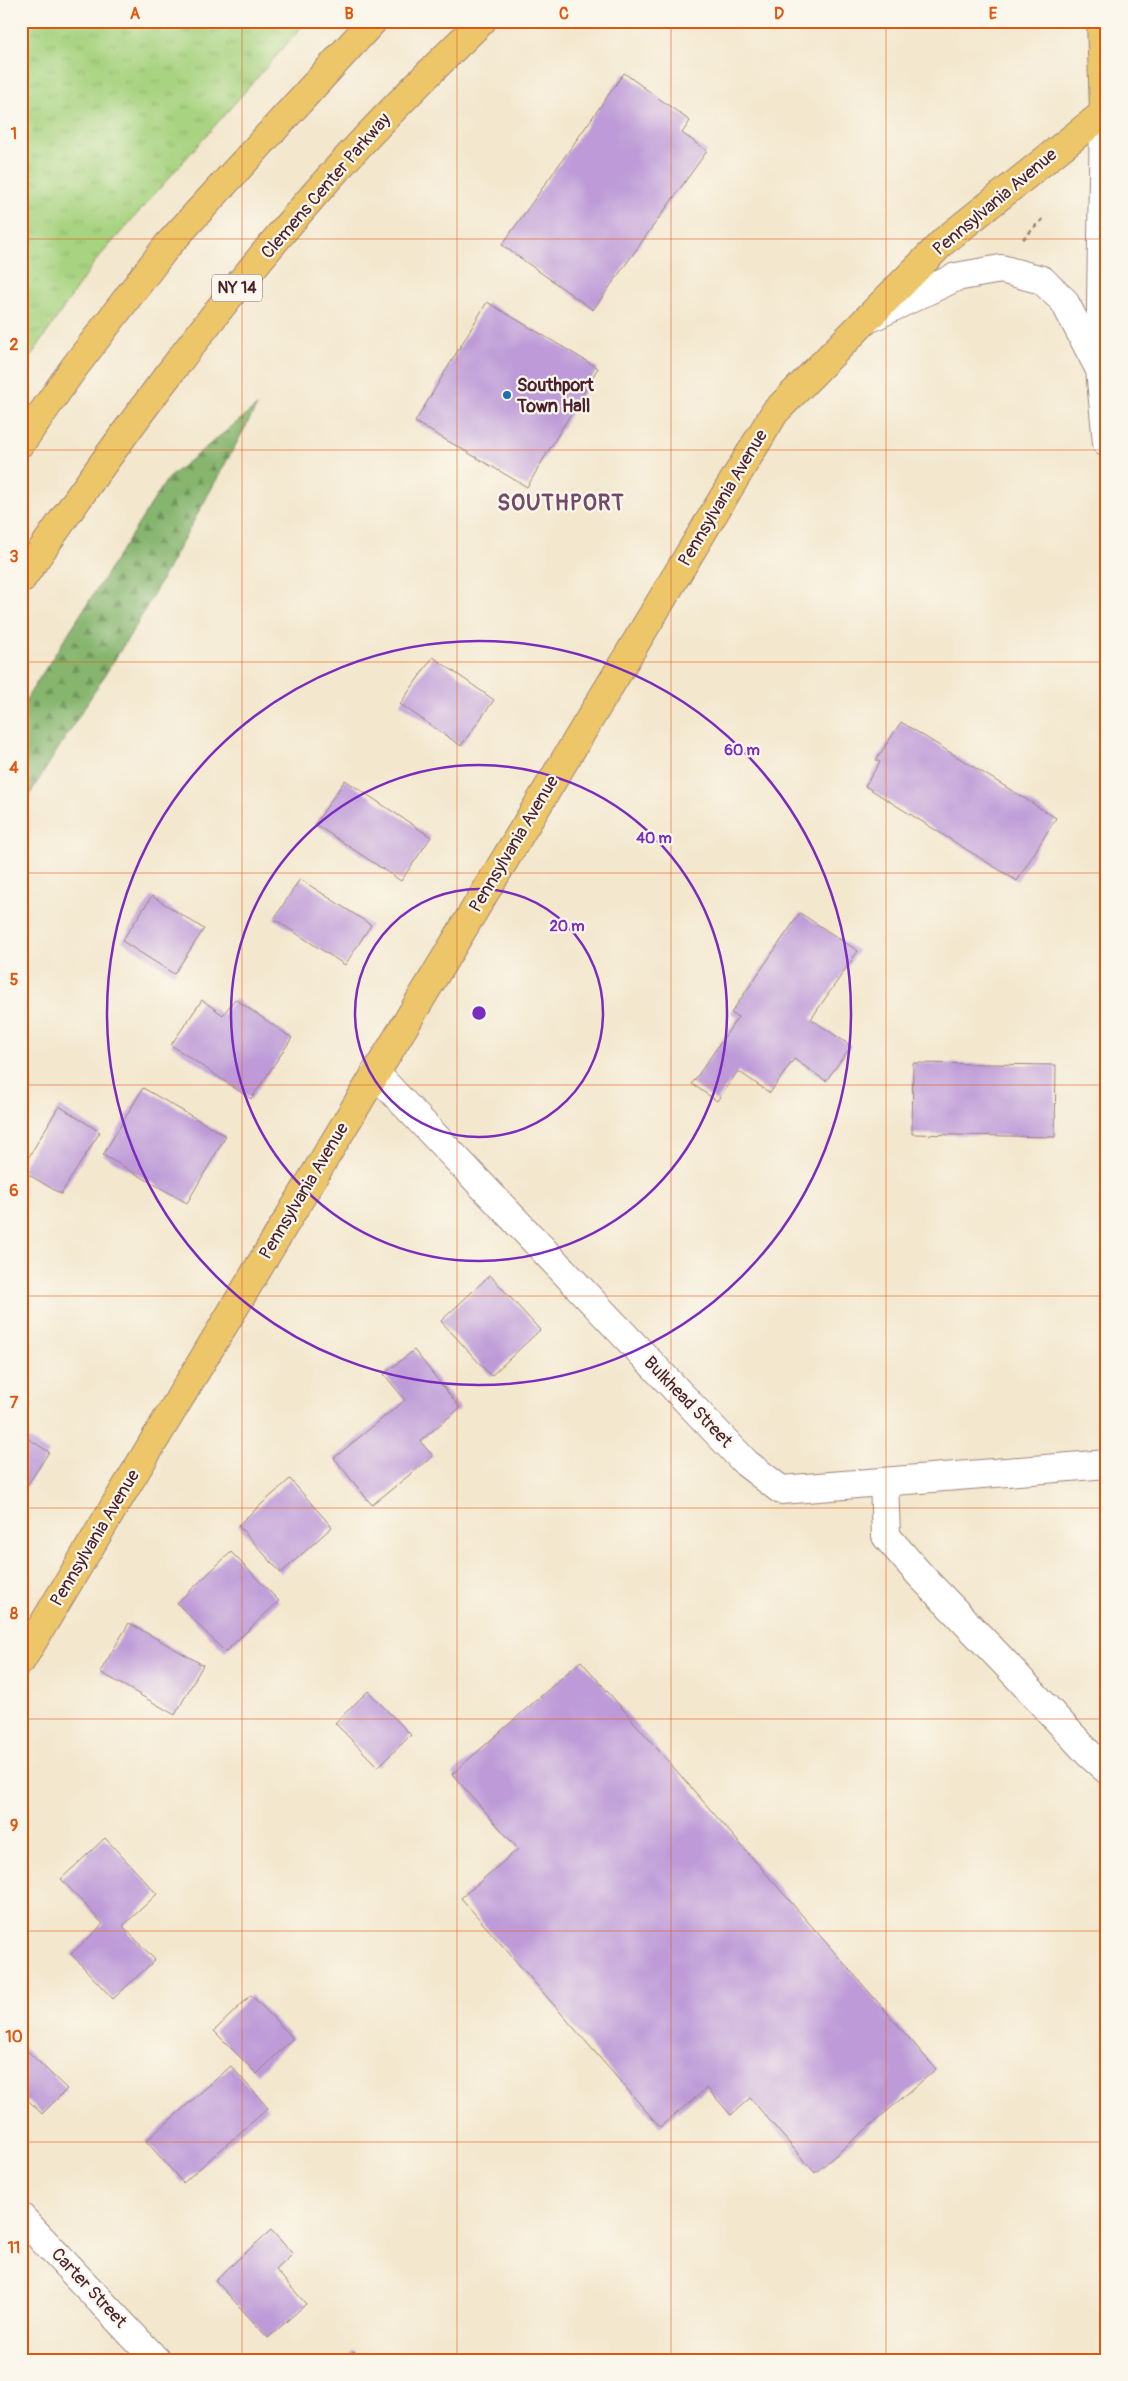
<svg xmlns="http://www.w3.org/2000/svg" width="1128" height="2381" font-family="Pangolin,sans-serif">
  <style>
    .grass { fill: url(#grass-tufts); stroke: #797956 }
    .forest { fill: url(#forest-firs); stroke: #686a4c }
    .building { fill: #be9bd8 }
    .lines { fill: none; stroke-linecap: round; stroke-linejoin: round }
    .minor-casing { stroke: #9e837c; stroke-width: 30 }
    .major-casing { stroke: #9e837c; stroke-width: 30 }
    .path { stroke: #9e837c; stroke-width: 3; stroke-dasharray: 4 4; stroke-linecap: butt }
    .minor { stroke: #fff; stroke-width: 28 }
    .major { stroke: #ecc669; stroke-width: 28 }
    .grid { fill: none; stroke: #e0560e; stroke-width: 1; stroke-opacity: 0.55 }
    .ring { fill: none; stroke: #7b2cbf; stroke-width: 2.5 }
    .poi-dot { fill: #1f6fb2; stroke: #fbf7ec; stroke-width: 2 }
    .labels { text-anchor: middle; dominant-baseline: central; stroke-width: 4.5; stroke-linejoin: round; paint-order: stroke }
    .shield { fill: #fbf7ec; stroke: #7f6065; stroke-width: 1 }
    .shield-label { font-size: 16px; font-weight: bold; fill: #4a1f2b }
    .street-label { font-size: 18px; fill: #4a1f2b; stroke: #fbf7ec }
    .poi-label { font-size: 18px; font-weight: bold; fill: #4a1f2b; stroke: #fbf7ec; text-anchor: start }
    .district-label { font-size: 22px; font-weight: bold; letter-spacing: 1px; fill: #734a68; stroke: #fbf7ec }
    .centre { fill: #7b2cbf; stroke: #fbf7ec; stroke-width: 2.5 }
    .ring-label { font-size: 15px; text-anchor: middle; font-weight: bold; fill: #7b2cbf; stroke: #fbf7ec; stroke-width: 4.5; stroke-linejoin: round; paint-order: stroke }
    .neatline { fill: none; stroke: #e0560e; stroke-width: 2 }
    .grid-label { font-size: 16px; text-anchor: middle; font-weight: bold; fill: #e0560e }
  </style>
  <defs>
    <pattern id="grass-tufts" width="24" height="20" patternUnits="userSpaceOnUse" patternTransform="scale(1.25)"><rect width="24" height="20" fill="#a8d380"/><path d="M3 7l-1-3M5 7V3M7 7l1-3M15 17l-1-3M17 17v-4M19 17l1-3" fill="none" stroke="#92b56f"/></pattern>
    <pattern id="forest-firs" width="22" height="20" patternUnits="userSpaceOnUse" patternTransform="scale(1.25)"><rect width="22" height="20" fill="#86b56e"/><path d="M5 1l3.5 6h-7zM16 11l3.5 6h-7z" fill="#70935b"/></pattern>
  </defs>
  <rect width="100%" height="100%" fill="#fbf7ec"/>
  <filter id="ink" filterUnits="userSpaceOnUse"><feTurbulence type="fractalNoise" baseFrequency=".02" numOctaves="2"/><feDisplacementMap in="SourceGraphic" scale="10" xChannelSelector="R" yChannelSelector="G"/><feConvolveMatrix kernelMatrix="1 2 1 2 8 2 1 2 1" color-interpolation-filters="sRGB"/></filter>
  <filter id="wash" filterUnits="userSpaceOnUse"><feTurbulence type="fractalNoise" baseFrequency=".0096" numOctaves="4" result="noise"/><feDisplacementMap in="SourceGraphic" scale="20" xChannelSelector="R" yChannelSelector="G"/><feGaussianBlur stdDeviation="1.12" result="paint"/><feColorMatrix in="noise" values="0 0 0 0 0 0 0 0 0 0 0 0 0 0 0 0 0 1.4 0 .05"/><feComposite in="paint" operator="in"/></filter>
  <g filter="url(#wash)">
    <rect width="100%" height="100%" fill="#f3e7cd"/>
    <!-- grass -->
    <path class="grass" d="M21 21H307L93 264 21 371Z"/>
    <!-- forest -->
    <path class="forest" d="M257 406 137 624 21 808V707L168 478Z"/>
    <g id="blocks">
      <!-- building -->
      <g class="building">
        <path d="M624 73 690 121 682 133 707 151 593 310 502 245Z"/>
        <path d="M487 302 598 368 527 487 415 422Z"/>
        <path d="M433 657 494 700 461 746 400 704Z"/>
        <path d="M901 722 1056 818 1017 881 865 786 880 762 876 760Z"/>
        <path d="M345 780 431 837 401 881 315 824Z"/>
        <path d="M300 879 371 925 345 965 274 919Z"/>
        <path d="M152 896 204 929 174 974 122 941Z"/>
        <path d="M800 913 858 951 811 1019 851 1046 826 1081 794 1059 770 1093 738 1071 717 1101 692 1084 738 1017 731 1013Z"/>
        <path d="M235 999 292 1038 251 1099 171 1045 202 1000 223 1015Z"/>
        <path d="M913 1063 1056 1065 1055 1137 912 1134Z"/>
        <path d="M143 1088 226 1136 187 1203 103 1155Z"/>
        <path d="M59 1106 100 1132 61 1194 21 1170Z"/>
        <path d="M490 1275 540 1330 491 1376 441 1321Z"/>
        <path d="M414 1350 460 1408 420 1441 433 1456 372 1505 334 1458 405 1400 384 1374Z"/>
        <path d="M21 1434 49 1452 21 1495Z"/>
        <path d="M290 1479 332 1527 281 1573 238 1525Z"/>
        <path d="M231 1552 279 1601 225 1652 177 1603Z"/>
        <path d="M129 1623 203 1665 175 1715 100 1672Z"/>
        <path d="M581 1661 936 2069 815 2173 750 2098 731 2115 707 2088 660 2127 461 1898 518 1849 452 1774Z"/>
        <path d="M368 1691 411 1735 378 1767 335 1723Z"/>
        <path d="M105 1838 157 1894 123 1926 155 1960 113 1999 71 1954 103 1924 61 1879Z"/>
        <path d="M251 1995 293 2038 257 2074 214 2031Z"/>
        <path d="M21 2045 67 2089 42 2114 28 2100 21 2107Z"/>
        <path d="M231 2066 268 2108 183 2183 146 2141Z"/>
        <path d="M271 2230 293 2254 276 2270 306 2304 268 2338 215 2280Z"/>
        <path d="M354 2351 363 2360H345Z"/>
      </g>
    </g>
  </g>
  <g filter="url(#ink)">
    <use href="#blocks" fill-opacity="0" stroke="#9e837c" stroke-width="1"/>
    <g class="lines">
      <defs>
        <g id="minor">
          <path d="M1107 111 1104 113 1100 369 1107 443"/>
          <path d="M870 318 956 277 1001 269 1042 280 1064 301 1098 366"/>
          <path d="M375 1073 746 1463 781 1490 1107 1464"/>
          <path d="M884 1482 886 1536 921 1576 1004 1662 1090 1755 1107 1770"/>
          <path d="M21 2217 156 2360"/>
        </g>
        <g id="major">
          <path d="M21 443 73 369 167 246 373 21"/>
          <path d="M21 580C112 448 208 316 314 195 367 134 424 77 482 21"/>
          <path d="M21 1661 775 412 944 241 1104 113 1101 21"/>
        </g>
      </defs>
      <!-- minor casing -->
      <use href="#minor" class="minor-casing"/>
      <!-- major casing -->
      <use href="#major" class="major-casing"/>
      <!-- path -->
      <path class="path" d="M1023 239 1044 218"/>
      <!-- minor -->
      <use href="#minor" class="minor"/>
      <!-- major -->
      <use href="#major" class="major"/>
    </g>
  </g>
  <!-- grid -->
  <path class="grid" d="M242 21V2360M457 21V2360M671 21V2360M886 21V2360M21 239H1107M21 450H1107M21 662H1107M21 873H1107M21 1085H1107M21 1296H1107M21 1508H1107M21 1719H1107M21 1931H1107M21 2142H1107"/>
  <!-- distance rings -->
  <g class="ring">
    <circle cx="479" cy="1013" r="124"/>
    <circle cx="479" cy="1013" r="248"/>
    <circle cx="479" cy="1013" r="372"/>
  </g>
  <!-- markers -->
  <circle class="poi-dot" cx="507" cy="395" r="5"/>
  <g class="labels">
    <!-- shield labels -->
    <rect class="shield" x="212" y="274.5" width="50" height="27" rx="4"/>
    <g class="shield-label">
      <text x="237" y="288">NY 14</text>
    </g>
    <!-- street labels -->
    <g class="street-label">
      <text transform="translate(326 186) rotate(-49)">Clemens Center Parkway</text>
      <text transform="translate(995 202) rotate(-40)">Pennsylvania Avenue</text>
      <text transform="translate(723 498) rotate(-59)">Pennsylvania Avenue</text>
      <text transform="translate(514 844) rotate(-59)">Pennsylvania Avenue</text>
      <text transform="translate(304 1191) rotate(-59)">Pennsylvania Avenue</text>
      <text transform="translate(688 1402) rotate(46)">Bulkhead Street</text>
      <text transform="translate(95 1538) rotate(-59)">Pennsylvania Avenue</text>
      <text transform="translate(89 2288) rotate(47)">Carter Street</text>
    </g>
    <!-- poi labels -->
    <g class="poi-label">
      <text x="517" y="385">Southport<tspan x="517" dy="21">Town Hall</tspan></text>
    </g>
    <!-- district labels -->
    <g class="district-label">
      <text x="561" y="503">SOUTHPORT</text>
    </g>
  </g>
  <circle cx="479" cy="1013" r="8" class="centre"/>
  <g class="ring-label">
    <text x="742" y="755">60 m</text>
    <text x="654" y="843">40 m</text>
    <text x="567" y="931">20 m</text>
  </g>
  <!-- margin -->
  <rect width="1128" height="2381" fill="none" stroke="#fbf7ec" stroke-width="55"/>
  <rect x="28" y="28" width="1072" height="2326" class="neatline"/>
  <g class="grid-label">
    <text x="135" y="19">A</text>
    <text x="349" y="19">B</text>
    <text x="564" y="19">C</text>
    <text x="779" y="19">D</text>
    <text x="993" y="19">E</text>
    <text x="14" y="139">1</text>
    <text x="14" y="350">2</text>
    <text x="14" y="562">3</text>
    <text x="14" y="773">4</text>
    <text x="14" y="985">5</text>
    <text x="14" y="1196">6</text>
    <text x="14" y="1408">7</text>
    <text x="14" y="1619">8</text>
    <text x="14" y="1831">9</text>
    <text x="14" y="2042">10</text>
    <text x="14" y="2253">11</text>
  </g>
</svg>
